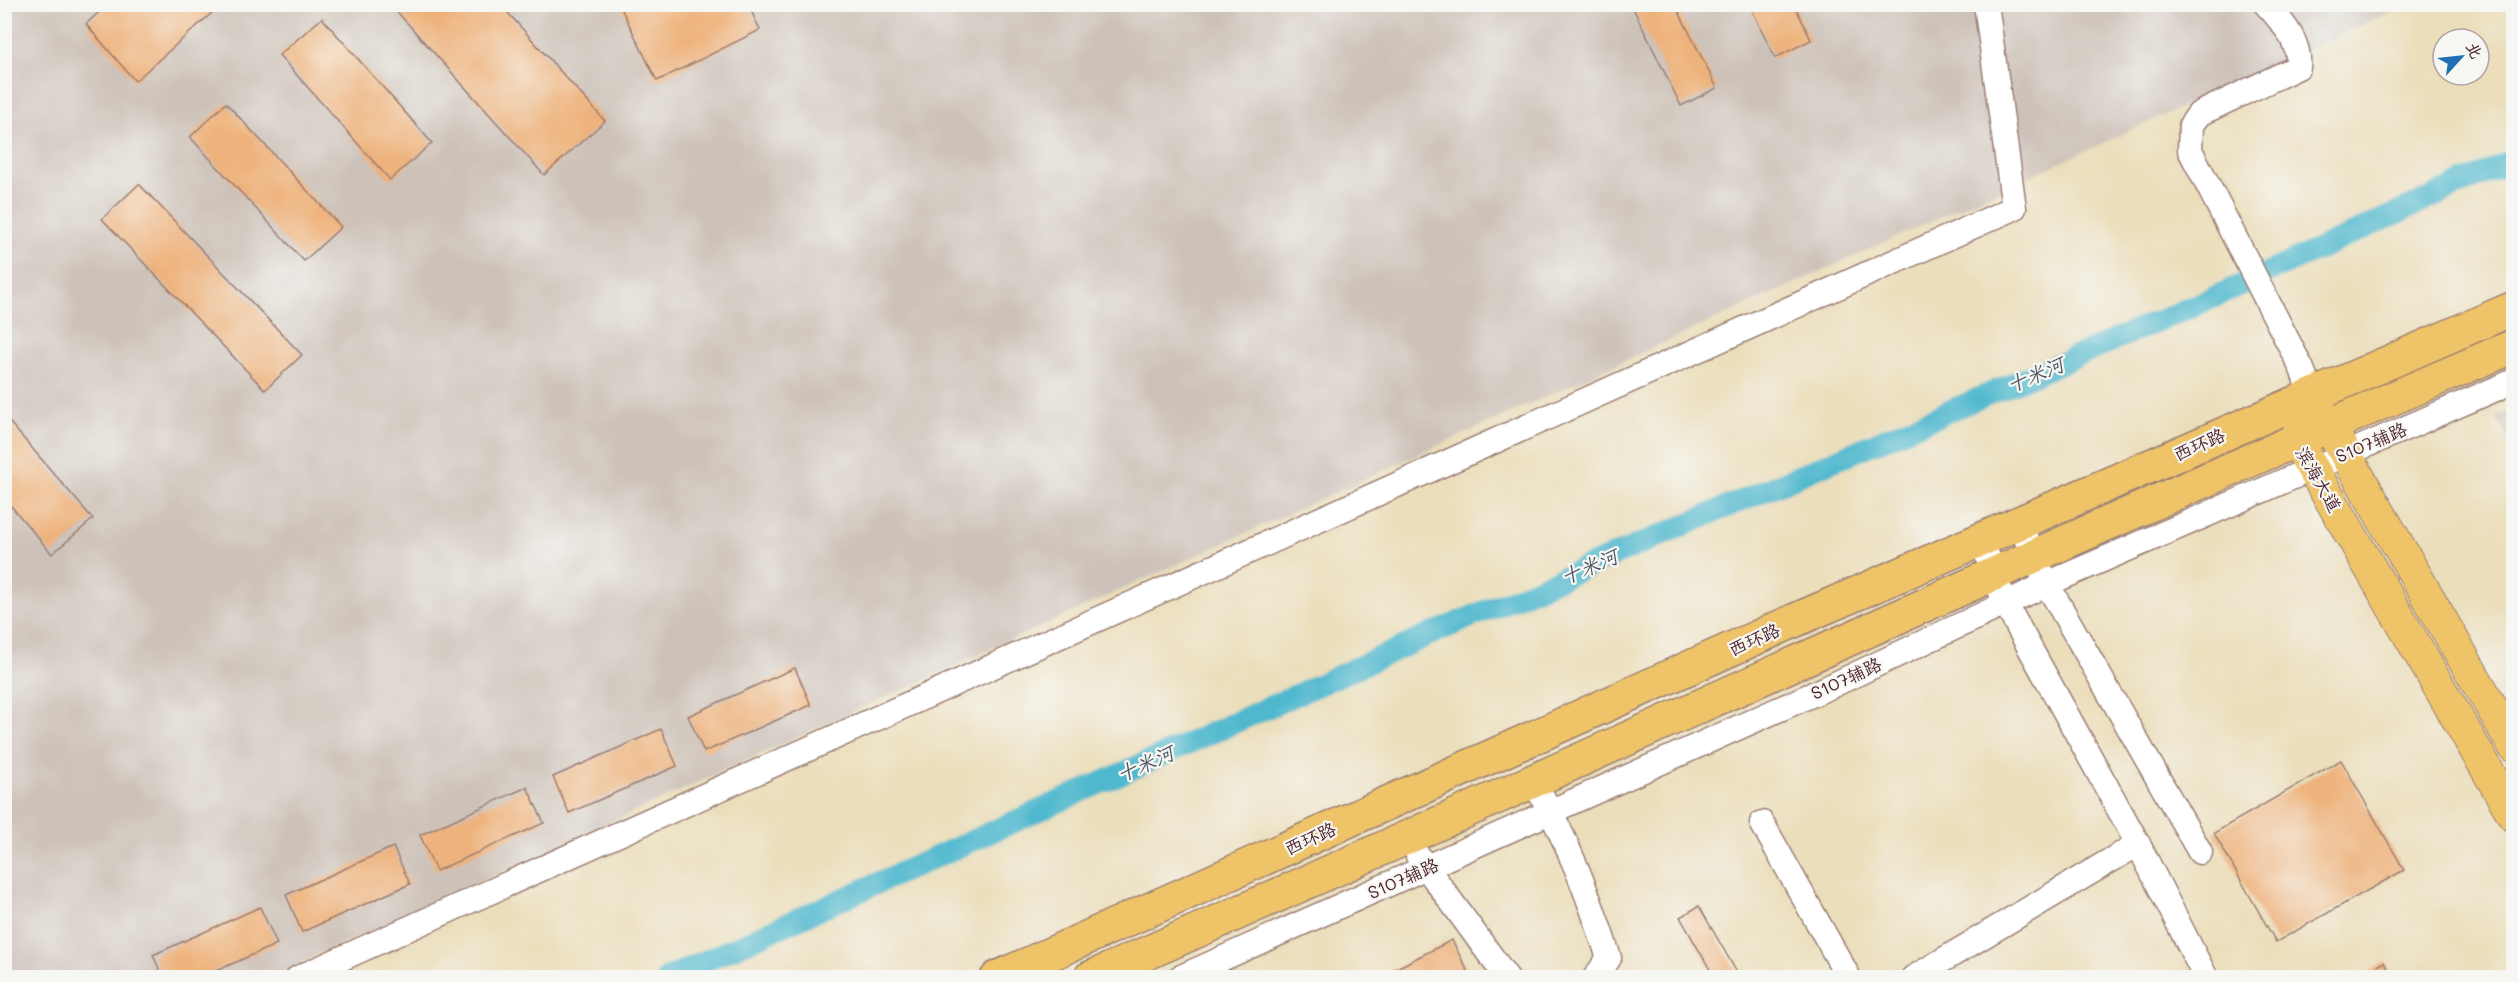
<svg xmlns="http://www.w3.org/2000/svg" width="2518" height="982" font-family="Mali,'LXGW WenKai TC',sans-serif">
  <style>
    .industrial { fill: #cdc2b9 }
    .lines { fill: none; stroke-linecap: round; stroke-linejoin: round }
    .canal { stroke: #50b8ce; stroke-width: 22 }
    .building { fill: #eeb27b }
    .minor-casing { stroke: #9a7e73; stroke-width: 27 }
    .major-casing { stroke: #9a7e73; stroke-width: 34 }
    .highway-casing { stroke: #9a7e73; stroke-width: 36 }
    .minor { stroke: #fff; stroke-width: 24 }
    .major { stroke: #efc469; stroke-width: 32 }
    .highway { stroke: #efc469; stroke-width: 33 }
    .labels { text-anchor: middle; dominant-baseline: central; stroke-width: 4.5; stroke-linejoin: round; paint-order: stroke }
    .street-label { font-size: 18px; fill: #4a1f2b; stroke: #f6f6f2 }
    .water-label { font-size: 20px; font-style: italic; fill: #4c5564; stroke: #f6f6f2 }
  </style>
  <rect width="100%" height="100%" fill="#f6f6f2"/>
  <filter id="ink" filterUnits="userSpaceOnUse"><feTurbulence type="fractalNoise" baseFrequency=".0167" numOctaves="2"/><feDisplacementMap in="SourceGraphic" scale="12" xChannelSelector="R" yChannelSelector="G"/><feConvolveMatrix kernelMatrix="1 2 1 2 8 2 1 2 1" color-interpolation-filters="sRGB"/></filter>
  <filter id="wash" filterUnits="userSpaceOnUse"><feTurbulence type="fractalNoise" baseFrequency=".008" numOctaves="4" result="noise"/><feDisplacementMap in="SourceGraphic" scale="24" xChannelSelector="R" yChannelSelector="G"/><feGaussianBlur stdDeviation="1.35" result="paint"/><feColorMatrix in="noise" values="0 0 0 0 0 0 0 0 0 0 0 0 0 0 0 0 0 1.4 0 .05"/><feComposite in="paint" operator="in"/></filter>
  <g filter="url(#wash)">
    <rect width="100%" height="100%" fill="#ebdebb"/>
    <!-- industrial -->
    <g class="industrial">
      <path d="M5 5H2406L271 977 5 978Z"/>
      <path d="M2513 409V449L2496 416Z"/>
    </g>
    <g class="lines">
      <!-- canal -->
      <path class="canal" d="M667 978 1436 632 2212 298 2514 160"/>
    </g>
    <g id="blocks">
      <!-- building -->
      <g class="building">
        <path d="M108 4H222L135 81 86 24Z"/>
        <path d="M390 4H500L605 121 544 175Z"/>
        <path d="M619 4H748L760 30 657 81Z"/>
        <path d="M1631 4H1675L1717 88 1681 106Z"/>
        <path d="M1749 4H1794L1811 40 1775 58Z"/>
        <path d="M322 18 432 143 390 180 279 55Z"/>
        <path d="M226 103 341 227 304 261 190 137Z"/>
        <path d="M139 184 302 355 265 390 102 219Z"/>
        <path d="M5 417 93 519 52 554 5 499Z"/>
        <path d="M795 668 811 705 704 752 688 716Z"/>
        <path d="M661 729 677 766 569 813 553 777Z"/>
        <path d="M2341 760 2404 870 2276 942 2214 833Z"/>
        <path d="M527 787 544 823 436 871 420 835Z"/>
        <path d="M393 847 410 884 302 932 286 895Z"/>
        <path d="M1699 906 1740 978H1715L1680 917Z"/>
        <path d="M260 907 277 944 200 978H163L153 955Z"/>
        <path d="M1452 940 1471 978H1377Z"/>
        <path d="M2384 962 2393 978H2359Z"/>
      </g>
    </g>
  </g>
  <g filter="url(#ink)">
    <use href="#blocks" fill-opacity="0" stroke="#9a7e73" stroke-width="1.5"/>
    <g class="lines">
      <defs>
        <g id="minor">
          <path d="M2266 4C2282 22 2301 42 2298 67L2199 114 2191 125 2190 150 2302 369 2311 395"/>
          <path d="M2019 523 2047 584 2200 852"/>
          <path d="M1981 539 2005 603 2138 844 2206 978"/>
          <path d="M1534 782C1567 838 1589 897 1609 958L1595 978"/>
          <path d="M1762 823 1849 978"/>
          <path d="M1418 856 1507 978"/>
          <path d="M298 978 2014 208 1986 4"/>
          <path d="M1179 978 1831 686 2047 584 2514 381"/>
          <path d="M1913 978 2138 844"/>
        </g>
        <g id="major">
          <path d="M2316 403 2514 746"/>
          <path d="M2305 414 2296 440 2514 816"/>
        </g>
        <g id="highway">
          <path d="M997 978 1798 619 2514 308"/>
          <path d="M1090 978C1566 770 2036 550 2514 346"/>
        </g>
      </defs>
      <!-- minor casing -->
      <use href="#minor" class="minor-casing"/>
      <!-- major casing -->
      <use href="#major" class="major-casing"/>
      <!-- highway casing -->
      <use href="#highway" class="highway-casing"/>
      <!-- minor -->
      <use href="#minor" class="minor"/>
      <!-- major -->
      <use href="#major" class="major"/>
      <!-- highway -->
      <use href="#highway" class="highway"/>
    </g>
  </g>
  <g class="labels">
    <!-- street labels -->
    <g class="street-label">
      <text transform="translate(2371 442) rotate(-23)">S107辅路</text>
      <text transform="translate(2199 444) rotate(-24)">西环路</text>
      <text transform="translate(2319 479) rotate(60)">滨海大道</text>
      <text transform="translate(1754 639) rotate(-24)">西环路</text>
      <text transform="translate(1846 678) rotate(-25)">S107辅路</text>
      <text transform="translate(1310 838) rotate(-24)">西环路</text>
      <text transform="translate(1403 878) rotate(-24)">S107辅路</text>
    </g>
    <!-- water labels -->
    <g class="water-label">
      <text transform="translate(2035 374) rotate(-23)">十米河</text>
      <text transform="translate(1589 566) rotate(-23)">十米河</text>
      <text transform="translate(1145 763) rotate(-24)">十米河</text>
    </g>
  </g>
  <!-- margin -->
  <rect width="2518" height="982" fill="none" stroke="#f6f6f2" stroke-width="24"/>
  <!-- north arrow -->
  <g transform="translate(2461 57) rotate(63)"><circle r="28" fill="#f6f6f2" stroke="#b1a0a2" stroke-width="1.5"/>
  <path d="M0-4.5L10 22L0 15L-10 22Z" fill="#1f6fb2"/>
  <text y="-9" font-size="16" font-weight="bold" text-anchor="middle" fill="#4a1f2b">北</text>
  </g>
</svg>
